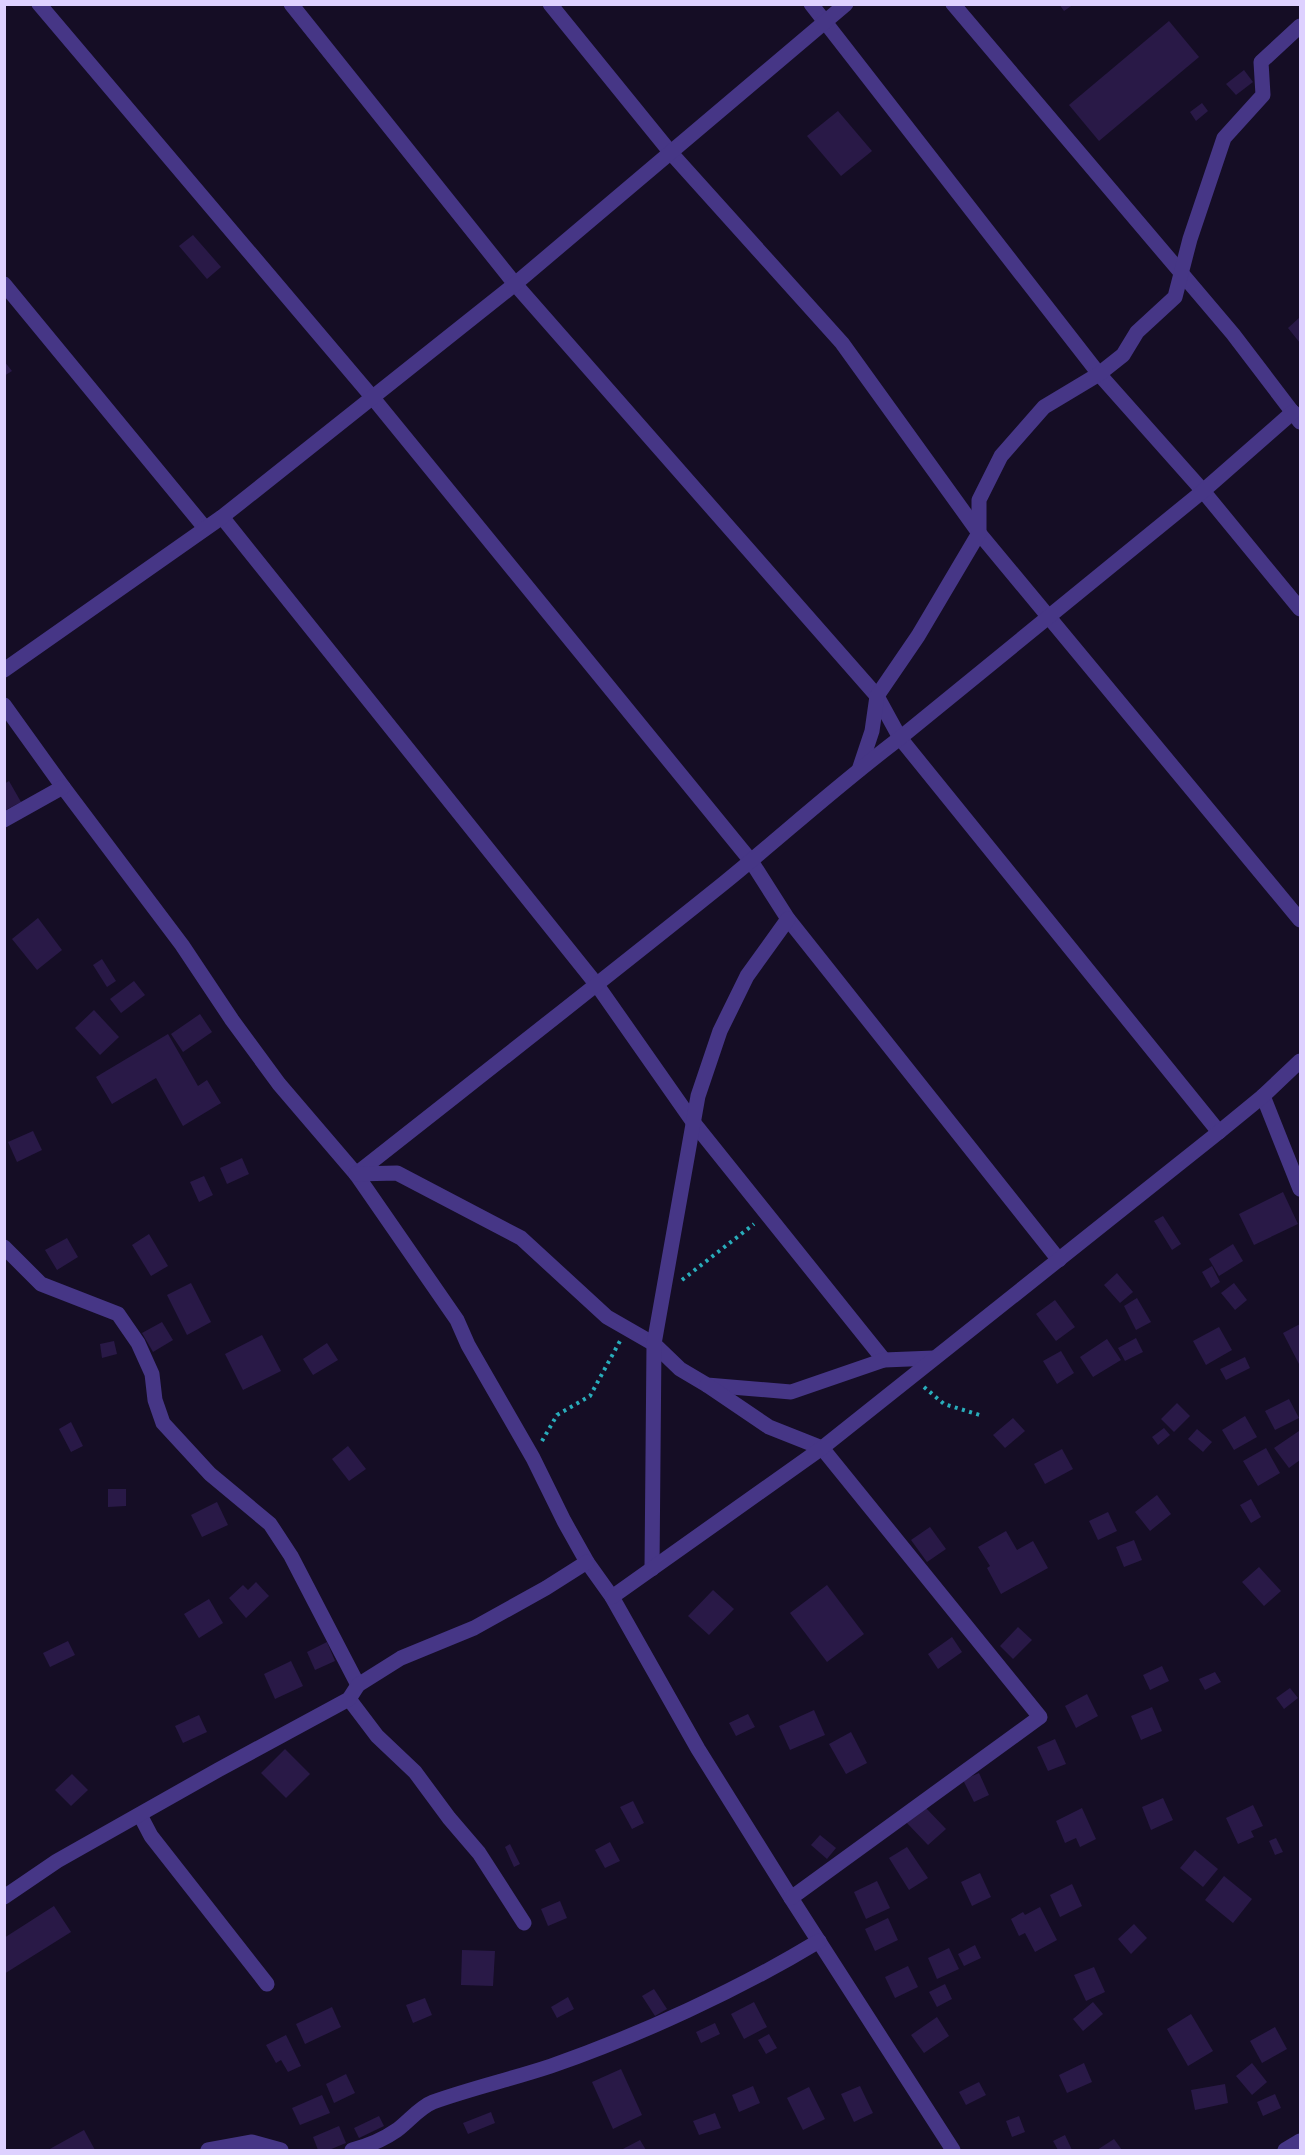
<svg xmlns="http://www.w3.org/2000/svg" width="1305" height="2155" font-family="'Sofia Sans Condensed',sans-serif">
  <style>
    .building { fill: #291947 }
    .lines { fill: none; stroke-linecap: round; stroke-linejoin: round }
    .path { stroke: #29adbb; stroke-width: 4; stroke-dasharray: 3 4.5; stroke-linecap: butt }
    .minor { stroke: #463686; stroke-width: 15 }
  </style>
  <rect width="100%" height="100%" fill="#150d25"/>
  <!-- building -->
  <g class="building">
    <path d="M1059 4H1074L1064 11Z"/>
    <path d="M1169 21 1199 57 1099 141 1069 105Z"/>
    <path d="M1244 70 1253 82 1236 95 1226 84Z"/>
    <path d="M1202 103 1208 111 1196 121 1190 112Z"/>
    <path d="M838 111 872 151 841 176 807 136Z"/>
    <path d="M193 235 221 267 207 279 179 246Z"/>
    <path d="M1300 317V343L1288 328Z"/>
    <path d="M4 361 12 371 4 376Z"/>
    <path d="M9 781 21 802 4 811V784Z"/>
    <path d="M38 918 62 950 37 970 12 939Z"/>
    <path d="M102 959 116 981 107 987 93 965Z"/>
    <path d="M134 981 145 995 121 1013 110 999Z"/>
    <path d="M94 1010 119 1037 100 1055 75 1028Z"/>
    <path d="M200 1014 212 1032 183 1052 171 1034Z"/>
    <path d="M168 1034 198 1086 207 1080 221 1103 183 1126 156 1078 112 1104 96 1077Z"/>
    <path d="M33 1131 42 1150 17 1162 8 1142Z"/>
    <path d="M242 1158 249 1174 227 1184 220 1168Z"/>
    <path d="M204 1176 213 1195 199 1202 190 1182Z"/>
    <path d="M1283 1192 1298 1224 1254 1245 1239 1214Z"/>
    <path d="M1163 1216 1181 1244 1172 1250 1154 1221Z"/>
    <path d="M149 1234 168 1266 151 1276 132 1245Z"/>
    <path d="M67 1238 78 1257 57 1270 45 1250Z"/>
    <path d="M1233 1244 1243 1261 1219 1276 1209 1259Z"/>
    <path d="M1212 1266 1220 1282 1211 1288 1202 1272Z"/>
    <path d="M1117 1273 1133 1292 1120 1303 1104 1285Z"/>
    <path d="M191 1283 211 1322 187 1335 167 1295Z"/>
    <path d="M1234 1283 1247 1300 1235 1310 1221 1293Z"/>
    <path d="M1137 1298 1151 1322 1136 1330 1124 1306Z"/>
    <path d="M1055 1300 1075 1327 1056 1341 1036 1314Z"/>
    <path d="M162 1322 173 1340 153 1352 142 1333Z"/>
    <path d="M1300 1324V1366L1283 1333Z"/>
    <path d="M1219 1327 1232 1350 1206 1365 1193 1341Z"/>
    <path d="M262 1335 281 1371 243 1390 225 1354Z"/>
    <path d="M1136 1338 1143 1352 1125 1361 1118 1348Z"/>
    <path d="M1107 1339 1121 1360 1093 1377 1080 1357Z"/>
    <path d="M114 1341 117 1354 102 1358 100 1344Z"/>
    <path d="M327 1343 338 1360 313 1375 303 1359Z"/>
    <path d="M1061 1351 1074 1373 1057 1384 1043 1361Z"/>
    <path d="M1245 1357 1250 1368 1226 1380 1220 1369Z"/>
    <path d="M1289 1399 1299 1418 1275 1430 1265 1411Z"/>
    <path d="M1177 1403 1190 1416 1174 1432 1161 1419Z"/>
    <path d="M1245 1416 1257 1437 1234 1450 1222 1430Z"/>
    <path d="M1013 1418 1025 1431 1005 1448 993 1435Z"/>
    <path d="M71 1422 83 1446 71 1452 59 1429Z"/>
    <path d="M1164 1428 1170 1435 1158 1445 1152 1437Z"/>
    <path d="M1197 1429 1212 1442 1203 1452 1188 1439Z"/>
    <path d="M1299 1431 1300 1433V1460L1289 1468 1274 1448Z"/>
    <path d="M348 1446 366 1469 349 1481 332 1459Z"/>
    <path d="M1266 1448 1280 1473 1258 1486 1243 1461Z"/>
    <path d="M1062 1449 1073 1469 1045 1484 1034 1464Z"/>
    <path d="M108 1489H126V1506L108 1507Z"/>
    <path d="M1157 1495 1171 1514 1150 1531 1135 1512Z"/>
    <path d="M1251 1499 1261 1517 1251 1523 1240 1505Z"/>
    <path d="M217 1502 228 1525 202 1537 191 1515Z"/>
    <path d="M1108 1512 1117 1531 1098 1540 1089 1521Z"/>
    <path d="M930 1527 946 1549 927 1562 911 1540Z"/>
    <path d="M1006 1531 1017 1550 1033 1541 1048 1568 1001 1594 987 1568 990 1566 978 1547Z"/>
    <path d="M1134 1540 1142 1560 1124 1567 1116 1547Z"/>
    <path d="M1259 1567 1281 1591 1264 1606 1242 1582Z"/>
    <path d="M256 1582 269 1596 246 1618 229 1598 243 1585 248 1590Z"/>
    <path d="M827 1585 864 1634 827 1662 790 1613Z"/>
    <path d="M713 1590 734 1609 709 1635 688 1616Z"/>
    <path d="M209 1599 223 1623 199 1638 184 1614Z"/>
    <path d="M1018 1627 1032 1640 1013 1659 1000 1646Z"/>
    <path d="M952 1637 962 1652 938 1669 928 1654Z"/>
    <path d="M68 1641 75 1655 50 1667 43 1653Z"/>
    <path d="M327 1642 335 1661 315 1670 307 1652Z"/>
    <path d="M291 1661 303 1686 275 1699 264 1674Z"/>
    <path d="M1162 1666 1169 1681 1150 1690 1143 1675Z"/>
    <path d="M1215 1672 1221 1682 1205 1690 1199 1679Z"/>
    <path d="M1290 1688 1298 1698 1284 1709 1276 1698Z"/>
    <path d="M1087 1694 1098 1716 1076 1728 1065 1706Z"/>
    <path d="M1152 1707 1162 1731 1141 1740 1131 1716Z"/>
    <path d="M814 1710 825 1735 790 1750 779 1726Z"/>
    <path d="M748 1714 755 1727 736 1736 729 1723Z"/>
    <path d="M199 1715 207 1732 183 1743 175 1726Z"/>
    <path d="M851 1732 867 1763 846 1774 829 1744Z"/>
    <path d="M1055 1739 1066 1764 1048 1771 1037 1747Z"/>
    <path d="M285 1749 310 1774 286 1798 261 1773Z"/>
    <path d="M979 1773 989 1795 974 1802 963 1780Z"/>
    <path d="M72 1774 88 1790 71 1806 55 1790Z"/>
    <path d="M1163 1798 1173 1820 1151 1830 1142 1807Z"/>
    <path d="M633 1801 644 1823 632 1829 620 1807Z"/>
    <path d="M1253 1805 1263 1826 1251 1831 1254 1837 1238 1844 1226 1818Z"/>
    <path d="M924 1806 946 1829 928 1845 906 1822Z"/>
    <path d="M1082 1808 1096 1839 1080 1847 1076 1838 1065 1843 1056 1821Z"/>
    <path d="M820 1835 836 1848 827 1859 811 1845Z"/>
    <path d="M1276 1838 1283 1852 1275 1855 1269 1841Z"/>
    <path d="M610 1842 620 1861 605 1868 595 1850Z"/>
    <path d="M510 1844 520 1864 514 1867 505 1847Z"/>
    <path d="M907 1847 928 1878 909 1890 889 1858Z"/>
    <path d="M1195 1850 1218 1869 1203 1887 1180 1868Z"/>
    <path d="M980 1873 991 1897 972 1906 961 1882Z"/>
    <path d="M1224 1876 1252 1899 1233 1923 1205 1900Z"/>
    <path d="M877 1881 890 1908 866 1919 854 1892Z"/>
    <path d="M1072 1884 1082 1906 1060 1917 1050 1895Z"/>
    <path d="M560 1901 567 1918 548 1926 541 1909Z"/>
    <path d="M54 1906 71 1932 4 1974V1938Z"/>
    <path d="M1040 1907 1057 1940 1035 1952 1025 1933 1019 1936 1011 1919 1023 1912 1025 1915Z"/>
    <path d="M888 1918 898 1940 875 1951 865 1929Z"/>
    <path d="M1134 1924 1147 1938 1131 1954 1118 1939Z"/>
    <path d="M975 1945 981 1958 964 1966 958 1954Z"/>
    <path d="M949 1948 959 1969 937 1979 928 1958Z"/>
    <path d="M462 1950 495 1951 493 1986 461 1985Z"/>
    <path d="M908 1966 918 1987 895 1998 885 1977Z"/>
    <path d="M1094 1967 1105 1992 1086 2001 1074 1975Z"/>
    <path d="M945 1984 952 1999 937 2007 929 1992Z"/>
    <path d="M654 1989 667 2009 655 2016 642 1996Z"/>
    <path d="M568 1997 574 2009 557 2018 551 2007Z"/>
    <path d="M425 1998 432 2015 413 2023 406 2005Z"/>
    <path d="M754 2002 767 2027 744 2039 731 2014Z"/>
    <path d="M1093 2002 1103 2014 1083 2031 1073 2019Z"/>
    <path d="M332 2007 341 2027 305 2044 296 2024Z"/>
    <path d="M1191 2014 1213 2051 1188 2066 1167 2029Z"/>
    <path d="M937 2017 949 2036 924 2053 911 2035Z"/>
    <path d="M715 2023 720 2034 701 2043 696 2032Z"/>
    <path d="M1275 2027 1287 2049 1262 2063 1250 2041Z"/>
    <path d="M769 2034 777 2048 766 2054 758 2040Z"/>
    <path d="M286 2035 301 2066 288 2072 281 2060 276 2063 266 2045Z"/>
    <path d="M1084 2063 1092 2082 1067 2093 1059 2075Z"/>
    <path d="M1252 2063 1267 2082 1252 2095 1236 2076Z"/>
    <path d="M621 2069 642 2115 613 2129 592 2082Z"/>
    <path d="M346 2074 355 2093 334 2103 326 2084Z"/>
    <path d="M979 2082 986 2095 966 2105 959 2092Z"/>
    <path d="M1225 2084 1228 2103 1195 2110 1191 2090Z"/>
    <path d="M753 2086 760 2103 739 2112 732 2095Z"/>
    <path d="M860 2086 873 2113 854 2122 841 2094Z"/>
    <path d="M809 2087 825 2119 803 2130 787 2098Z"/>
    <path d="M1275 2094 1281 2108 1263 2116 1257 2102Z"/>
    <path d="M322 2095 330 2113 300 2125 292 2108Z"/>
    <path d="M491 2112 495 2123 468 2134 463 2123Z"/>
    <path d="M715 2113 721 2128 699 2135 693 2121Z"/>
    <path d="M379 2116 384 2126 359 2138 354 2128Z"/>
    <path d="M1019 2116 1025 2132 1012 2137 1006 2121Z"/>
    <path d="M339 2126 346 2143 329 2150H318L313 2137Z"/>
    <path d="M84 2130 95 2150H48Z"/>
    <path d="M1065 2135 1072 2150H1058L1053 2141Z"/>
    <path d="M1114 2139 1122 2150H1097Z"/>
    <path d="M640 2140 646 2150H621Z"/>
  </g>
  <g class="lines">
    <!-- path -->
    <g class="path">
      <path d="M682 1280 754 1224"/>
      <path d="M924 1387 944 1404 983 1416"/>
      <path d="M542 1441 557 1415 590 1396 620 1341"/>
    </g>
    <!-- minor -->
    <g class="minor">
      <path d="M39 4 373 398 751 861 788 919 1059 1260"/>
      <path d="M291 4 515 284 877 696 900 738 1219 1132"/>
      <path d="M550 4 671 153 842 343 979 533 1300 920"/>
      <path d="M811 4 1099 374 1203 491 1300 609"/>
      <path d="M953 4 1233 334 1300 422"/>
      <path d="M4 284 205 528"/>
      <path d="M222 517 597 985 693 1122 884 1360"/>
      <path d="M4 670 222 517 515 284 846 4"/>
      <path d="M4 705 63 787 182 945 232 1020 279 1084 356 1174 457 1320 468 1345 533 1458 564 1521 587 1562 612 1597 698 1749 791 1898 953 2150"/>
      <path d="M859 770 872 731 877 696 918 636 979 533V500L1001 456 1044 407 1099 374 1123 355 1137 332 1175 297 1190 239 1224 138 1263 95 1261 62 1300 26"/>
      <path d="M4 820 63 787"/>
      <path d="M1263 1096 1300 1189"/>
      <path d="M356 1174C479 1077 602 981 724 883 783 835 839 784 900 738L1203 491 1293 412"/>
      <path d="M356 1174 397 1173 521 1238 607 1317 654 1344 680 1369 707 1385 791 1392 884 1360 934 1358"/>
      <path d="M4 1247 41 1284 118 1314 138 1343 152 1374 155 1400 163 1423 210 1474 270 1524 291 1556 358 1685"/>
      <path d="M707 1385 769 1427 822 1448 1040 1717 791 1898"/>
      <path d="M652 1569 654 1344 698 1096 720 1031 747 976 788 919"/>
      <path d="M612 1597 822 1448 1219 1132 1263 1096 1300 1061"/>
      <path d="M349 1699 377 1736 415 1772 449 1818 479 1853 524 1923"/>
      <path d="M140 1815 151 1836 267 1984"/>
      <path d="M4 1897 57 1861 218 1770 349 1699 358 1685 401 1658 474 1628 546 1588 587 1562"/>
      <path d="M208 2150 252 2142 281 2150"/>
      <path d="M352 2150C368 2146 384 2139 397 2130 409 2121 420 2107 433 2102 472 2088 512 2079 551 2066 640 2035 738 1990 819 1941"/>
      <path d="M1285 2150 1300 2141"/>
    </g>
  </g>
  <!-- border -->
  <rect width="1305" height="2155" fill="none" stroke="#ded1ff" stroke-width="12"/>
</svg>
